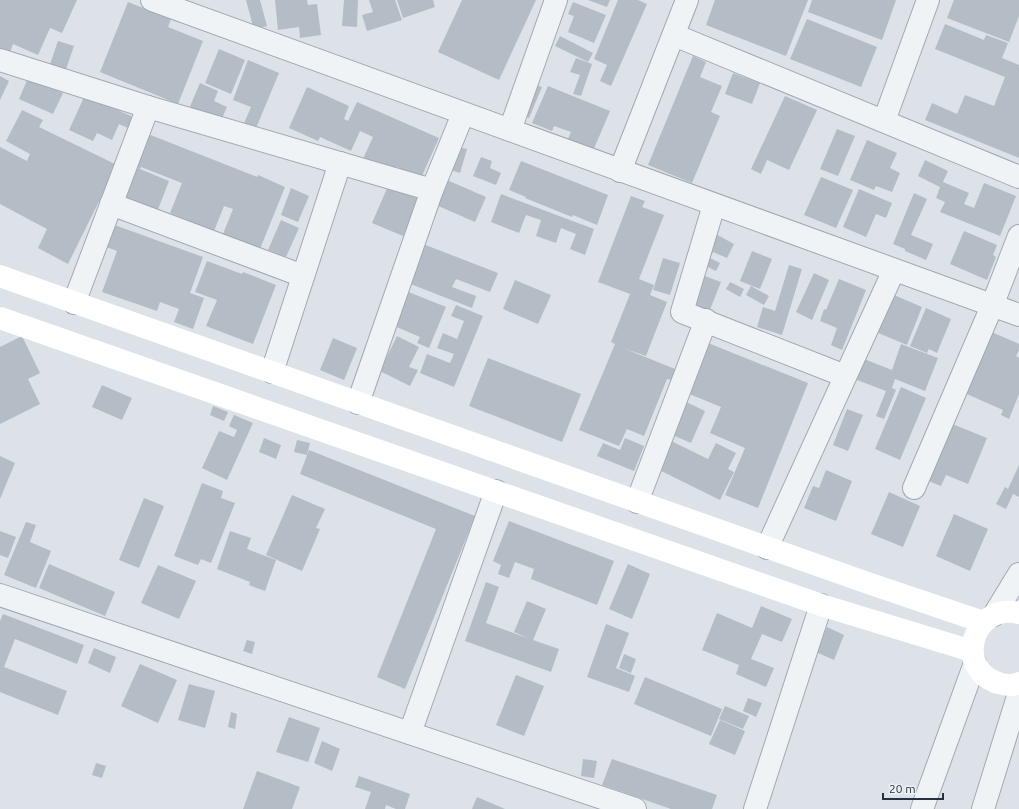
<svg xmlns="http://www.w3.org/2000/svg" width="1019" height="809" font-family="Ubuntu,sans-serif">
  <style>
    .building { fill: #b4bcc6 }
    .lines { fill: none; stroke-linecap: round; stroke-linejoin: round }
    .street-casing { stroke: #a2a9b3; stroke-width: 24 }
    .street { stroke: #f0f3f6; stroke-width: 22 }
    .secondary { stroke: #fff; stroke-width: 22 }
  </style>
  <rect width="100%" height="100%" fill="#dde2e9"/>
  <!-- building -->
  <g class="building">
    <path d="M0 0H77L62 33 50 28 38 55 13 44 8 58 0 54Z"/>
    <path d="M246 0H260L267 26 254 30Z"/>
    <path d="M275 0H307L308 5 317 4 321 35 300 38 299 27 278 30Z"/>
    <path d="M344 0H358L357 27 342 26Z"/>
    <path d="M369 0H395L402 20 367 31 362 15 373 12Z"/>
    <path d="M397 0H433L435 7 403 18Z"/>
    <path d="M462 0H536L499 80 438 52Z"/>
    <path d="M588 0H610L607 7Z"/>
    <path d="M618 0H638L647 4 611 86 600 81 607 65 594 59Z"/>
    <path d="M715 0H808L786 56 706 25Z"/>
    <path d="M812 0H896L882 40 808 12Z"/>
    <path d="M954 0H1019V16L1009 42 947 18Z"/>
    <path d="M128 2 171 19 168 27 203 41 178 104 100 72Z"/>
    <path d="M573 2 606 15 594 43 568 32 574 16 568 14Z"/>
    <path d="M807 19 877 47 861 87 790 59Z"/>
    <path d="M945 24 984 40 986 35 1008 43 1002 58 1019 65V158L925 120 932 103 957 114 965 95 994 106 1005 77 935 49Z"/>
    <path d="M560 36 593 53 588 62 555 46Z"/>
    <path d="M58 41 74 46 64 75 48 70Z"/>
    <path d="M219 49 245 60 231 94 205 83Z"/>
    <path d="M693 56 706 62 700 77 722 86 711 112 720 116 692 183 648 165Z"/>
    <path d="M576 58 592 64 581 96 573 94 580 75 570 72Z"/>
    <path d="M248 60 279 73 254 133 242 128 251 107 233 100Z"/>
    <path d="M733 73 760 83 752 104 725 94Z"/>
    <path d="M0 76 9 81 0 100Z"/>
    <path d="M28 78 63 93 53 114 19 99Z"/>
    <path d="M529 82 542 87 529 118 516 113Z"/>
    <path d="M200 83 218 91 214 101 227 107 219 125 188 111Z"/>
    <path d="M548 86 610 111 593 151 567 141 571 132 554 126 552 131 532 123Z"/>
    <path d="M307 87 349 106 344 119 348 121 357 102 439 138 421 178 397 167 394 176 362 161 373 137 360 131 351 151 320 137 318 141 289 128Z"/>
    <path d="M85 95 133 117 128 128 119 124 112 140 97 133 93 141 69 130Z"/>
    <path d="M785 96 817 110 789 170 767 160 761 174 751 169Z"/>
    <path d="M22 110 43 120 39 127 117 165 68 264 38 248 47 229 0 204V147L27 161 30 154 6 141Z"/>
    <path d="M837 129 855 136 838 176 820 169Z"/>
    <path d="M148 134 257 177 258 175 285 187 260 249 223 234 233 209 224 206 214 231 170 213 182 183 141 167 140 169 169 181 157 212 122 198Z"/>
    <path d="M867 140 897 153 890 168 900 173 892 192 876 186 874 190 850 180Z"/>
    <path d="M457 147 467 149 460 173 450 170Z"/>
    <path d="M481 157 492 161 490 168 501 173 496 185 473 176Z"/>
    <path d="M925 160 948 171 943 182 969 193 964 204 974 208 984 183 1016 196 1000 236 940 212 945 202 936 198 940 187 918 176Z"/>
    <path d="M521 161 608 195 597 225 573 215 572 217 525 198 526 197 509 190Z"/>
    <path d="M821 177 853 190 836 228 804 215Z"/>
    <path d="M447 180 486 197 475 222 436 205Z"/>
    <path d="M388 186 419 199 403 236 372 223Z"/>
    <path d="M291 188 309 196 298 222 281 215Z"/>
    <path d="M859 189 892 203 886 218 876 214 866 237 843 227Z"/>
    <path d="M914 193 927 199 911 235 933 244 926 260 905 251V249L893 244Z"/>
    <path d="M501 194 594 229 585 255 570 249 576 234 561 228 556 243 536 236 541 220 526 215 519 233 491 222Z"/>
    <path d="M631 196 645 201 642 207 664 215 639 279 654 285 650 295 667 302 646 356 623 348 675 369 671 380 667 379 644 436 627 429 619 446 579 430 615 344 611 342 630 294 598 282Z"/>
    <path d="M281 220 299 228 286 257 268 250Z"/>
    <path d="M109 223 203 257 190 293 204 298 193 329 174 322 179 309 160 302 157 311 102 292 117 251 101 245Z"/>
    <path d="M964 231 997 245 993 255 996 257 987 280 950 264Z"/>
    <path d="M714 233 734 244 727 258 713 252 710 258 720 263 716 271 698 262Z"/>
    <path d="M423 244 498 273 490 292 456 279 452 287 476 296 472 308 408 283Z"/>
    <path d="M752 251 772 259 760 289 740 281Z"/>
    <path d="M663 258 680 263 670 295 653 290Z"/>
    <path d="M207 261 242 274 243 272 276 285 253 344 206 326 217 300 195 292Z"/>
    <path d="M789 265 802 269 782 335 757 327 763 307 775 311Z"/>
    <path d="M814 273 829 280 812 320 796 312Z"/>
    <path d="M702 275 721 282 709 312 690 304Z"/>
    <path d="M839 279 866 290 842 350 831 345 837 328 820 321 824 309 826 310Z"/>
    <path d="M515 280 551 295 538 324 503 309Z"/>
    <path d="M730 282 744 289 740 297 726 289Z"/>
    <path d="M751 286 769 296 764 305 746 295Z"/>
    <path d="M406 291 446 307 429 348 417 343 420 337 392 325Z"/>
    <path d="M887 292 922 307 907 345 871 330Z"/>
    <path d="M456 305 483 316 454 387 420 373 427 354 450 363 454 354 437 348 443 333 457 339 464 321 451 316Z"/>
    <path d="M926 308 951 319 937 353 929 349 927 353 910 346Z"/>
    <path d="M987 330 1019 344V350L1016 356 1019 358V394L1009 419 1001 415 1003 410 960 391Z"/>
    <path d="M22 336 40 373 28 379 40 404 0 424V347Z"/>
    <path d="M397 336 419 347 409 367 418 370 410 386 380 371Z"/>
    <path d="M333 338 357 348 344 380 320 370Z"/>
    <path d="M708 343 808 383 758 508 725 495 745 448 710 433 721 407 687 393Z"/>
    <path d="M901 344 938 358 925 391 895 379 892 388 896 390 884 419 876 416 886 391 857 380 864 359 892 370Z"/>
    <path d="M488 358 581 394 562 442 469 406Z"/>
    <path d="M102 385 132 398 122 420 92 407Z"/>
    <path d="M901 387 926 398 900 460 875 449Z"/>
    <path d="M684 401 705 411 691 443 670 434Z"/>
    <path d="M213 406 228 412 224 421 210 415Z"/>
    <path d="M847 409 863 415 848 451 833 445Z"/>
    <path d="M234 415 253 423 227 480 202 468 219 431 234 437 237 430 229 426Z"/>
    <path d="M950 423 987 438 968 484 946 475 941 486 926 480Z"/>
    <path d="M264 438 281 445 276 459 259 452Z"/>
    <path d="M625 438 644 446 634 471 597 456 603 443 620 450Z"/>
    <path d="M665 438 708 459 716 443 736 453 728 469 734 472 720 500 651 466Z"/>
    <path d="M297 440 310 443 307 455 294 452Z"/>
    <path d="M309 450 475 516 405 689 377 677 436 529 300 474Z"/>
    <path d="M0 456 15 463 0 499Z"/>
    <path d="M1019 465V497L1013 494 1006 509 996 504 1005 487 1008 489Z"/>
    <path d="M826 470 852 481 836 521 804 508 813 486 819 488Z"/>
    <path d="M202 483 223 491 221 498 235 503 211 563 201 559 198 565 174 556Z"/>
    <path d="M889 492 920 506 903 547 871 534Z"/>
    <path d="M292 495 325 509 316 528 320 529 302 571 266 555Z"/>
    <path d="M144 498 164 506 139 568 119 560Z"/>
    <path d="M954 514 988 529 970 571 936 556Z"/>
    <path d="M509 521 614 561 597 605 531 579 534 569 515 562 509 578 498 574 501 565 493 561Z"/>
    <path d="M26 522 36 525 30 542 51 551 36 588 4 575Z"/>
    <path d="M0 531 16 537 8 558 0 555Z"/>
    <path d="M230 531 251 538 247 549 276 560 265 591 249 585 250 582 217 569Z"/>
    <path d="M49 564 115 592 105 616 39 588Z"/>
    <path d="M628 564 650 574 632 619 609 609Z"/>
    <path d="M158 565 196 581 179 619 141 603Z"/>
    <path d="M486 582 499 587 486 623 530 639 514 632 527 601 546 609 533 640 559 649 551 672 465 641Z"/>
    <path d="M761 606 792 619 782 642 762 634 751 659 774 668 766 687 736 674 739 665 702 650 717 613 752 628Z"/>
    <path d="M3 614 84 645 77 664 15 639 4 667 67 691 58 715 0 692V621Z"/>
    <path d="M606 624 629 633 616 668 635 676 629 692 587 677Z"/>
    <path d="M827 627 844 635 834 660 816 652Z"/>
    <path d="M247 640 255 642 252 654 243 651Z"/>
    <path d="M94 648 116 657 110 673 88 663Z"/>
    <path d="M624 654 636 659 631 673 619 668Z"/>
    <path d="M140 664 177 680 158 723 121 706Z"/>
    <path d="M516 675 544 686 524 736 496 725Z"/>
    <path d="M645 677 722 709 711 736 634 704Z"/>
    <path d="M189 684 215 691 205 728 178 720Z"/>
    <path d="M748 698 762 703 756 717 743 711Z"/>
    <path d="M725 706 749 716 743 729 719 719Z"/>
    <path d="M231 712 237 714 235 729 228 727Z"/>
    <path d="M289 717 320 728 308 762 276 752Z"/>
    <path d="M720 720 745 731 735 755 709 744Z"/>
    <path d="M322 741 340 749 332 771 314 763Z"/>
    <path d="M583 759 597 761 594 778 581 776Z"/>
    <path d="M612 759 717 795 712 809H671L602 785Z"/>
    <path d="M96 763 106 766 102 778 92 775Z"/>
    <path d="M257 771 300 787 292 809H243Z"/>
    <path d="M359 776 410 794 405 809H396L386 805 385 809H365L371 792 355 787Z"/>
    <path d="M477 797 505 809H472Z"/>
  </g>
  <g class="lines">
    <defs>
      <g id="street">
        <path d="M152 0 1019 315"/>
        <path d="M674 35 1019 177"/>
        <path d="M0 60 148 107 432 190"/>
        <path d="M884 121 928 0"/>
        <path d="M510 130 556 0"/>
        <path d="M620 171 687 0"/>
        <path d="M111 204 303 276"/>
        <path d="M714 205 682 312 845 376"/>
        <path d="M74 303 148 107"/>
        <path d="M272 372 340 163"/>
        <path d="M358 403 432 190 463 114"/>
        <path d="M914 488 992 306 1019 236"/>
        <path d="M637 502 706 320"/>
        <path d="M767 548 894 270"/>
        <path d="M0 595 635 809"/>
        <path d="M994 615 1019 574"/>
        <path d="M410 733 496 491"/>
        <path d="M755 809 821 605"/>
        <path d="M922 809 975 663"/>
        <path d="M983 809 1019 693"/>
      </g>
    </defs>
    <!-- street casing -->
    <use href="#street" class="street-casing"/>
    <!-- street -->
    <use href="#street" class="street"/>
    <!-- secondary -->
    <g class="secondary">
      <path d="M0 276 865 582 983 622"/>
      <path d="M0 318 821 605 972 651"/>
      <path d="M1019 613C973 602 953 668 998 683 1005 685 1013 686 1019 683"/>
    </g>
  </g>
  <!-- scale -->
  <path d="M883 793v6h60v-6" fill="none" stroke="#253141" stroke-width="2"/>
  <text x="889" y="793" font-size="12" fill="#253141" stroke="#ecf1f6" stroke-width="3" paint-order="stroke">20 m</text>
</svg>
